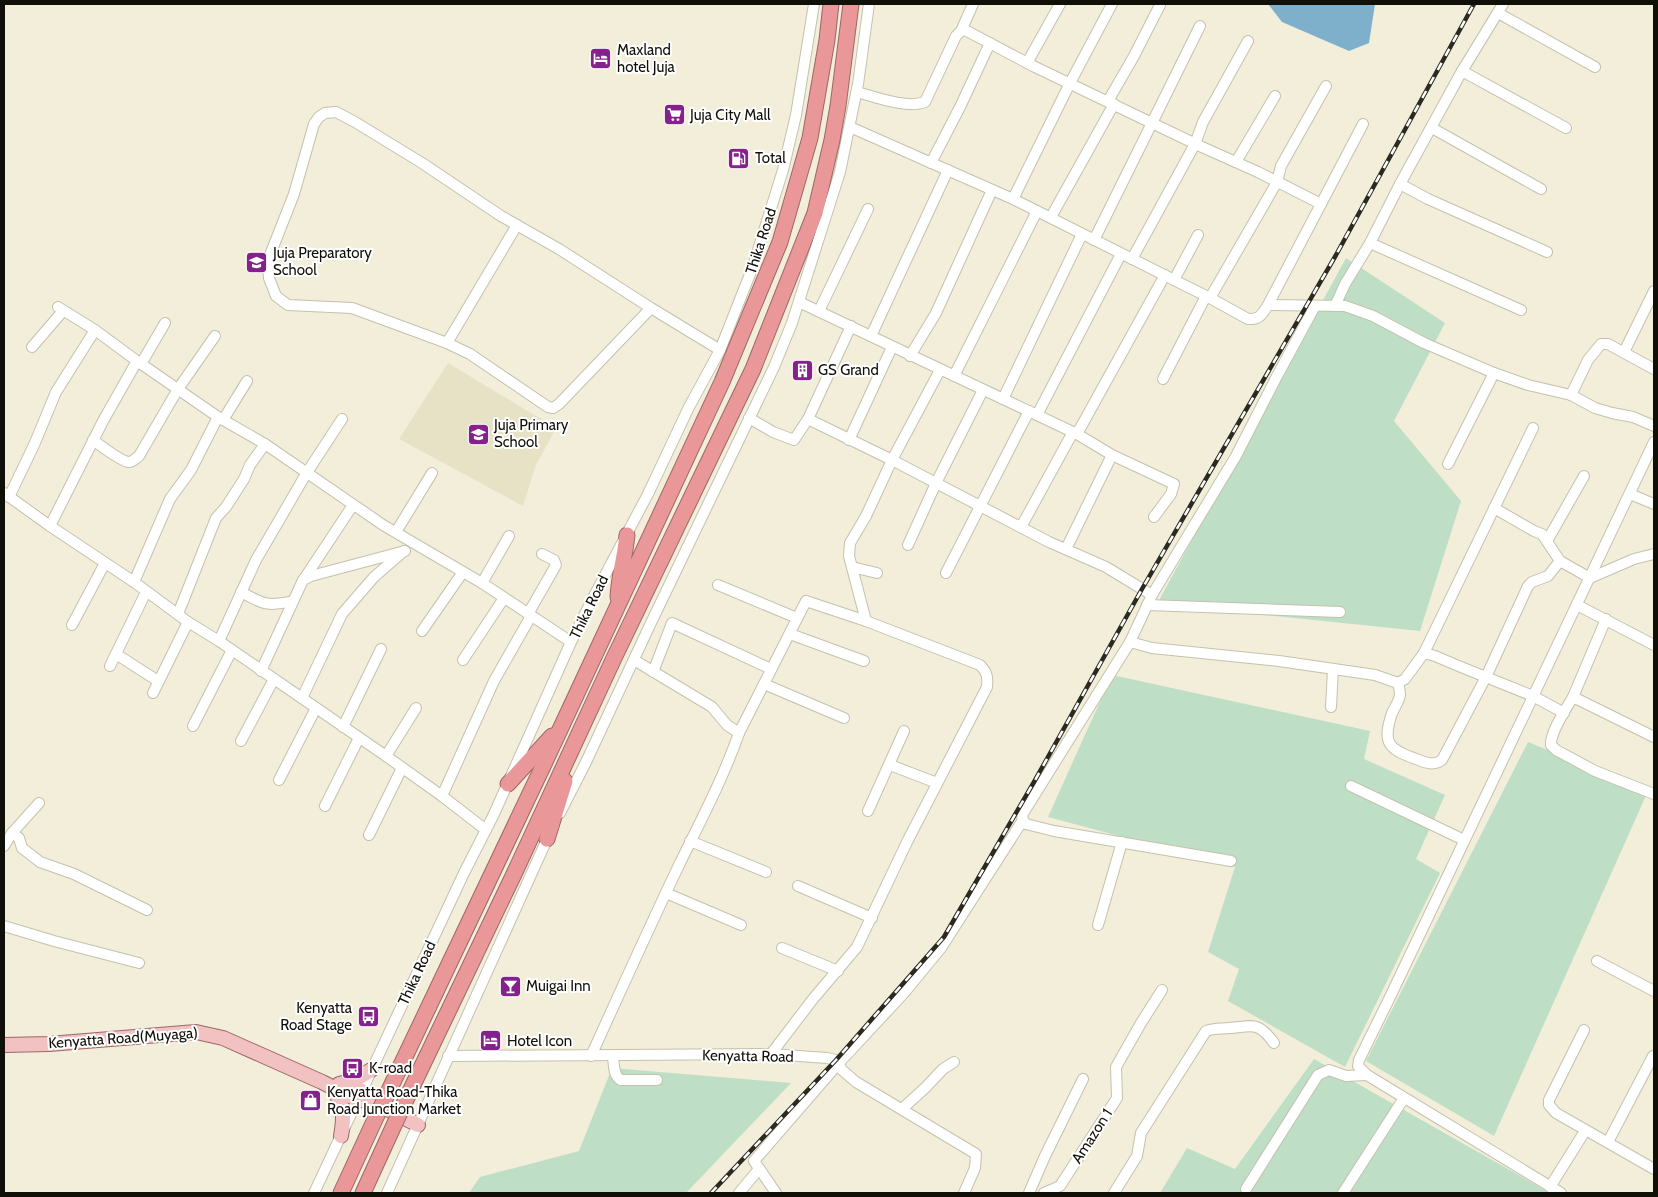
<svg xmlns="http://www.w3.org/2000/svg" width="1658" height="1197" font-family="Cabin,sans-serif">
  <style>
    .built { fill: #e7e2c6 }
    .green { fill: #bedfc5 }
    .water { fill: #7eb0cc }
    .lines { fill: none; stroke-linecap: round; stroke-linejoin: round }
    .minor-casing { stroke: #c4c1ad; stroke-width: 12 }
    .major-casing { stroke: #9d6766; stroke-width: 16 }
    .highway-casing { stroke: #9d6766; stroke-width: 17 }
    .minor { stroke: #fff; stroke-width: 10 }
    .major { stroke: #f2c1c2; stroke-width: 14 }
    .highway { stroke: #e99799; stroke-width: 15 }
    .rail-casing { stroke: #2b2a21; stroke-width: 4.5 }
    .rail { stroke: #fff; stroke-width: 2.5; stroke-dasharray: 8; stroke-linecap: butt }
    .highway-bridge-casing { stroke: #9d6766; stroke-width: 17; stroke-linecap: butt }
    .highway-bridge { stroke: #e99799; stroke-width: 15 }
    .labels { text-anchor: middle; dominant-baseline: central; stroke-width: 4; stroke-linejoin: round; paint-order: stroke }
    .poi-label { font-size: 15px; fill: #100f08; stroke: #fff; text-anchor: start }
    .street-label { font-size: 15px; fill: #100f08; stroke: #fff }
  </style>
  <rect width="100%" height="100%" fill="#f2eeda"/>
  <!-- built -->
  <path class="built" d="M448 363 556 428 536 465 523 506 399 439Z"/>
  <!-- green -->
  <g class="green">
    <path d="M1346 258 1445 323 1394 421 1461 501 1420 631 1157 604Z"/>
    <path d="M1112 675 1370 731 1364 759 1445 795 1416 859 1440 873 1345 1067 1228 1001 1239 969 1208 952 1235 867 1048 817Z"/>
    <path d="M1528 742 1648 791 1494 1136 1366 1061Z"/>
    <path d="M1314 1059 1550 1193H1160L1187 1148 1235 1169Z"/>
    <path d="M612 1068 791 1083 686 1193H469L480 1177 579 1151Z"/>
  </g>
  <!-- water -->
  <path class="water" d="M1268 4H1375L1369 43 1349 51 1282 22Z"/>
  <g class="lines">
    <defs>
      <g id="minor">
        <path d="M1498 13 1595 67"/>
        <path d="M961 31 973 4"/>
        <path d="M1027 63 1060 4"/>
        <path d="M1462 71 1566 128"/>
        <path d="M1108 101 1134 56 1160 5"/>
        <path d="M850 127 1013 199 1210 298 1248 319C1260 320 1262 314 1268 305L1321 204 1258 172 1202 147 1033 66 965 30 961 31 956 36 925 102C907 109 875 97 857 92"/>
        <path d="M1432 128 1541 189"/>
        <path d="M1236 162 1275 96"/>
        <path d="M931 163 960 107 990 43"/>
        <path d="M1400 184 1428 199 1547 252"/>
        <path d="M1013 199 1070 83 1112 4"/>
        <path d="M1321 204 1363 124"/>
        <path d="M1051 217 1114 104"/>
        <path d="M1094 240 1200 26"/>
        <path d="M1370 243 1521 310"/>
        <path d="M1132 259 1195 144 1203 122 1248 41"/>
        <path d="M1174 280 1198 235"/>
        <path d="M1210 298 1277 182 1281 166 1326 86"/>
        <path d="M799 302 1077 434 1112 455 1174 484 1171 494 1154 517"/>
        <path d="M1268 305 1345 306 1373 316 1424 343 1494 373 1528 385 1571 395 1588 360 1601 344H1608L1654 369"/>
        <path d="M1315 306 1276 378 1236 456 1152 595 1130 642 1152 648 1279 661 1375 675 1398 683 1405 679 1424 653 1435 656 1461 667 1533 696 1564 713"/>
        <path d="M1335 306 1345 284 1370 243 1400 184 1462 71 1503 4"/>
        <path d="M58 307 95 330 137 361 218 417 265 444 383 525 482 583 571 642"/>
        <path d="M651 308 559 404 553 408 548 407 470 354 447 343 352 308 288 305 276 296 269 278 268 268 270 255 294 194 314 124 319 117 325 113 336 112 355 122 422 163 501 216 559 249 651 308 720 350"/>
        <path d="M819 311 868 209"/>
        <path d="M871 336 948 170"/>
        <path d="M447 343 517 225"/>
        <path d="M32 347 63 311"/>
        <path d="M1624 352 1654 291"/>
        <path d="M910 356 936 313 992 190"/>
        <path d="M141 364 165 323"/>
        <path d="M954 376 1037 211"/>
        <path d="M1163 379 1206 296"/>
        <path d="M1571 395 1595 408 1612 413 1633 417 1654 426"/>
        <path d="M1003 399 1082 234"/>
        <path d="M1037 415 1121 254"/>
        <path d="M749 418 773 432 794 440 808 419 892 460 1049 542 1106 567 1152 595"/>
        <path d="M808 419 851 326"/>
        <path d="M223 420 247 381"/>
        <path d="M1077 434 1165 275"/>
        <path d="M93 440C100 445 120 461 129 462 133 462 136 458 139 456L178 389 215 336"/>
        <path d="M849 440 892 347"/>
        <path d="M1448 464 1494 373"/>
        <path d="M4 493 50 526 134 582 188 622 219 641 386 756 442 796 486 830"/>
        <path d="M1630 494 1654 504"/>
        <path d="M9 497 34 445 56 392 95 330"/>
        <path d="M1494 508 1534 531 1542 534 1560 561 1590 578 1634 559 1654 554"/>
        <path d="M50 526 103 421 137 361"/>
        <path d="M1021 527 1073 432"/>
        <path d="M396 532 432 473"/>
        <path d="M1547 541 1584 476"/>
        <path d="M908 545 936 483 983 390"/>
        <path d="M1066 549 1112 455"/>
        <path d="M852 567 877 573"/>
        <path d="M946 573 1029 411"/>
        <path d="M304 579 353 505"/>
        <path d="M134 582 170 499 191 470 218 417"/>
        <path d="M482 583 509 536"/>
        <path d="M718 585 797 618"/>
        <path d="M241 592C263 604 267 607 293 601"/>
        <path d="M1147 605 1340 612"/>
        <path d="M1577 605 1654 645"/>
        <path d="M178 614 216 518 226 507 244 479 250 465 265 444"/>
        <path d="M528 614 556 565 554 560 542 554"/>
        <path d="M866 621 849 556 850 543 866 516 892 460 940 370"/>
        <path d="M72 625 105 563"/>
        <path d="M422 631 463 572"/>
        <path d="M790 634 864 661"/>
        <path d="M219 641 256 560 306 474 342 419"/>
        <path d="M1130 642 1022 815 1023 820 1026 824 1054 831 1231 861"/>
        <path d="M1424 653 1533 428"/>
        <path d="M116 654 158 681"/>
        <path d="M463 660 504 598"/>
        <path d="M110 666 146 592"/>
        <path d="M261 671 303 580 311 576 405 551"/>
        <path d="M653 672 672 623 771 669"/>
        <path d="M1398 683C1399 687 1400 691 1400 695 1399 701 1395 707 1392 713 1382 743 1388 749 1416 759 1426 763 1434 766 1442 760L1486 677 1528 586 1532 582 1548 576 1560 561"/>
        <path d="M764 684 844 718"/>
        <path d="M153 693 188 622"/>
        <path d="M1573 697 1606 619"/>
        <path d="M302 698 342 614 374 577 404 551"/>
        <path d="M1331 707 1333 669"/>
        <path d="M193 726 232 650"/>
        <path d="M343 727 381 649"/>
        <path d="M739 733 806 601 866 621 980 665C987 672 988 677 987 687L908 840 857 947 813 999 771 1054"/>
        <path d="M1654 737 1573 697C1566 709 1550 732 1551 745L1556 750 1595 771 1654 794"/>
        <path d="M241 741 274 679"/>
        <path d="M386 756 416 708"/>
        <path d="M890 765 937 783"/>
        <path d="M279 780 316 708"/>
        <path d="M1351 786 1464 840"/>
        <path d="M442 796 494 681 531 616"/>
        <path d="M325 806 359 738"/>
        <path d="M868 811 904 731"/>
        <path d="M560 813 586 762 649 627 774 367 792 323 840 172 858 84 869 4"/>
        <path d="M12 833 19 838 22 848 40 862 74 874 147 910"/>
        <path d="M369 835 402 768"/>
        <path d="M690 841 766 872"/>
        <path d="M4 846 12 833 39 803"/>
        <path d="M798 886 872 918"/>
        <path d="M666 893 741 925"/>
        <path d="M1098 925 1122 842"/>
        <path d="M4 926 54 941 139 963"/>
        <path d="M782 948 838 971"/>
        <path d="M1597 961 1654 991"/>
        <path d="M1584 1030 1549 1100V1105L1556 1113 1654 1169"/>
        <path d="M448 1056 771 1054 827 1058 836 1060 842 1070 856 1082 976 1154 975 1168 964 1193"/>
        <path d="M591 1056C620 992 649 928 679 865 700 822 723 779 739 733L727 725 712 707 634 660"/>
        <path d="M613 1056C614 1064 613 1076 621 1080H657"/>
        <path d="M902 1109 925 1088 943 1069 954 1062"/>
        <path d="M1608 1142 1653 1056"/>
        <path d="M1550 1187 1585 1131"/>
        <path d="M1246 1189 1318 1075 1329 1070 1346 1076 1367 1075"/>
        <path d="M314 1193 464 873 494 814 571 642 594 596 648 494 689 407 720 350 752 269 783 170 796 115 814 4"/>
        <path d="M387 1193 549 835"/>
        <path d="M739 1193 759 1169"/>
        <path d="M776 1193 754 1161 838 1064 904 993 941 948 1023 820"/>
        <path d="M1029 1193 1045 1156 1083 1079"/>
        <path d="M1044 1193 1060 1186 1117 1098 1116 1067 1141 1023 1162 990"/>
        <path d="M1114 1193 1137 1156 1141 1133 1206 1031C1214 1028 1221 1029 1230 1028 1253 1026 1258 1021 1274 1043"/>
        <path d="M1343 1193 1404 1098"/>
        <path d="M1561 1193 1367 1075 1358 1066 1359 1060 1391 995 1654 442"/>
      </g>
      <g id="major">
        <path d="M4 1045 49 1044 196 1032 223 1038 322 1082 358 1100 372 1101"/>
        <path d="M339 1084 355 1080 371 1070"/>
        <path d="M343 1085 362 1091 372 1101 418 1125"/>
        <path d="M332 1087C344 1106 345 1114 341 1136"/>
      </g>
      <g id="highway">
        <path d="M618 597C619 576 625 556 627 535"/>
        <path d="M508 784 552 736"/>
        <path d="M547 839 565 781"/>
        <path d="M384 1101 544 764 722 382 780 242 810 138 827 40 831 4"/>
        <path d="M402 1108 514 874 614 658 753 369 815 213 832 140 838 106 851 4"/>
        <path d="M341 1193 377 1115"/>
        <path d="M363 1193 395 1123"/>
      </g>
    </defs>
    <!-- minor casing -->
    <use href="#minor" class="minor-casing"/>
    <!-- major casing -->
    <use href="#major" class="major-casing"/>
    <!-- highway casing -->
    <use href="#highway" class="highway-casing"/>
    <!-- minor -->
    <use href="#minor" class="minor"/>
    <!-- major -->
    <use href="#major" class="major"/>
    <!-- highway -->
    <use href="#highway" class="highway"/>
    <defs>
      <path id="rail" d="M711 1193 836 1060 944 937 1034 782 1142 589 1336 255 1474 4"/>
    </defs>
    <!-- rail casing -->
    <use href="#rail" class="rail-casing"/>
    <!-- rail -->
    <use href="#rail" class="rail"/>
    <defs>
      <g id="highway-bridge">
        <path d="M377 1115 384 1101"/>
        <path d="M395 1123 402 1108"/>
      </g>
    </defs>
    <!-- highway-bridge casing -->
    <use href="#highway-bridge" class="highway-bridge-casing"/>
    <!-- highway-bridge -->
    <use href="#highway-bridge" class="highway-bridge"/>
  </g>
  <!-- icons -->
  <defs>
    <symbol id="hotel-square" viewBox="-11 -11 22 22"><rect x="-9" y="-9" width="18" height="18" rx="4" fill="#85218a" stroke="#fff"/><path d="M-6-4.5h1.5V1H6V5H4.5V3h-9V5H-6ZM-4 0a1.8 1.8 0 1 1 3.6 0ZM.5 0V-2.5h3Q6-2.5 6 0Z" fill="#fff"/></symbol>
    <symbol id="supermarket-square" viewBox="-11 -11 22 22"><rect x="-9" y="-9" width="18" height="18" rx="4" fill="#85218a" stroke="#fff"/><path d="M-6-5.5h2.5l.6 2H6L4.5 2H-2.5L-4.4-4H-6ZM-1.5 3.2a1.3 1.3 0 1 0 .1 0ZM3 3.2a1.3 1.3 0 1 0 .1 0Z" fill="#fff"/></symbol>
    <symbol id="fuel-square" viewBox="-11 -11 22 22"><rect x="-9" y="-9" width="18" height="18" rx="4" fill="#85218a" stroke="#fff"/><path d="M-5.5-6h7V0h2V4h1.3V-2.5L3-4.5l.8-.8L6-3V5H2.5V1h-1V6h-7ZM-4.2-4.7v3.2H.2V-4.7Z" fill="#fff"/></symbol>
    <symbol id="school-square" viewBox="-11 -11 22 22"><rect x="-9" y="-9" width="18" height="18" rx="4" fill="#85218a" stroke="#fff"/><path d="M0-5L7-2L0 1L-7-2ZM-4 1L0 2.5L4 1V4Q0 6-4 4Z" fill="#fff"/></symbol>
    <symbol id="building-square" viewBox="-11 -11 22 22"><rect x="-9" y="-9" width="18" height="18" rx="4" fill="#85218a" stroke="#fff"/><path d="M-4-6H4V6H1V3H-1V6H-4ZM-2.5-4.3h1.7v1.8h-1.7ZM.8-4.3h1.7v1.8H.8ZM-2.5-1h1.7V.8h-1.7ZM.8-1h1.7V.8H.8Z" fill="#fff"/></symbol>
    <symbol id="bar-square" viewBox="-11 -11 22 22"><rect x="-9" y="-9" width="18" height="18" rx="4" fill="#85218a" stroke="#fff"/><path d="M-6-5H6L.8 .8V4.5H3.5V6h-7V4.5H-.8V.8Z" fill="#fff"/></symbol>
    <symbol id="bus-square" viewBox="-11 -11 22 22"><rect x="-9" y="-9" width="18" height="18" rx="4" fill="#85218a" stroke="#fff"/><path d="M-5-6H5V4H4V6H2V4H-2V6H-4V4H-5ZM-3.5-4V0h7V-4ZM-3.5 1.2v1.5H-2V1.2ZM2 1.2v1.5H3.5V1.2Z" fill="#fff"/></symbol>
    <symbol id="shop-square" viewBox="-11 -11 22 22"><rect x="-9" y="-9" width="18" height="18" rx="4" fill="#85218a" stroke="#fff"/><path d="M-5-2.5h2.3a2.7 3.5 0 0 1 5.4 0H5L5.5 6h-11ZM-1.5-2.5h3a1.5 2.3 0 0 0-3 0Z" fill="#fff"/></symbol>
  </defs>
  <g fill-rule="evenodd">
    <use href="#hotel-square" x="588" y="46" width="25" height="25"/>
    <use href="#supermarket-square" x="662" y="102" width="25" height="25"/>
    <use href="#fuel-square" x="726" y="146" width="25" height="25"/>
    <use href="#school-square" x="244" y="250" width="25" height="25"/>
    <use href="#building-square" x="790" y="358" width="25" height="25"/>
    <use href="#school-square" x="466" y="422" width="25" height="25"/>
    <use href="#bar-square" x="498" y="974" width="25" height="25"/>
    <use href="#bus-square" x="356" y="1004" width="25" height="25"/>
    <use href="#hotel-square" x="478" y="1028" width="25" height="25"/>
    <use href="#bus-square" x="340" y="1056" width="25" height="25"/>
    <use href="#shop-square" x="298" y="1088" width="25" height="25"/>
  </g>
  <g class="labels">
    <!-- poi labels -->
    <g class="poi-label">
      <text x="617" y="50">Maxland<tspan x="617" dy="17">hotel Juja</tspan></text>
      <text x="690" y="115">Juja City Mall</text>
      <text x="755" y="158">Total</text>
      <text x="273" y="253">Juja Preparatory<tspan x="273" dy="17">School</tspan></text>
      <text x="818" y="370">GS Grand</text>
      <text x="494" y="425">Juja Primary<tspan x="494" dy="17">School</tspan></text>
      <text x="526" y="986">Muigai Inn</text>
      <text x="352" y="1008" text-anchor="end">Kenyatta<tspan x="352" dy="17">Road Stage</tspan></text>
      <text x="507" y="1041">Hotel Icon</text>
      <text x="369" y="1068">K-road</text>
      <text x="327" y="1092">Kenyatta Road-Thika<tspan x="327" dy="17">Road Junction Market</tspan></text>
    </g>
    <!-- street labels -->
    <g class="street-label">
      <text transform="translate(761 241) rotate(-72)">Thika Road</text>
      <text transform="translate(589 607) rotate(-64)">Thika Road</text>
      <text transform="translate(417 973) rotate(-65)">Thika Road</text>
      <text transform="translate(123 1038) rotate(-4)">Kenyatta Road(Muyaga)</text>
      <text transform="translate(748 1056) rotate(1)">Kenyatta Road</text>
      <text transform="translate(1092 1136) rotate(-57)">Amazon 1</text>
    </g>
  </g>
  <!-- border -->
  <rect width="1658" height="1197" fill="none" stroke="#100f08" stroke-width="10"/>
</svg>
